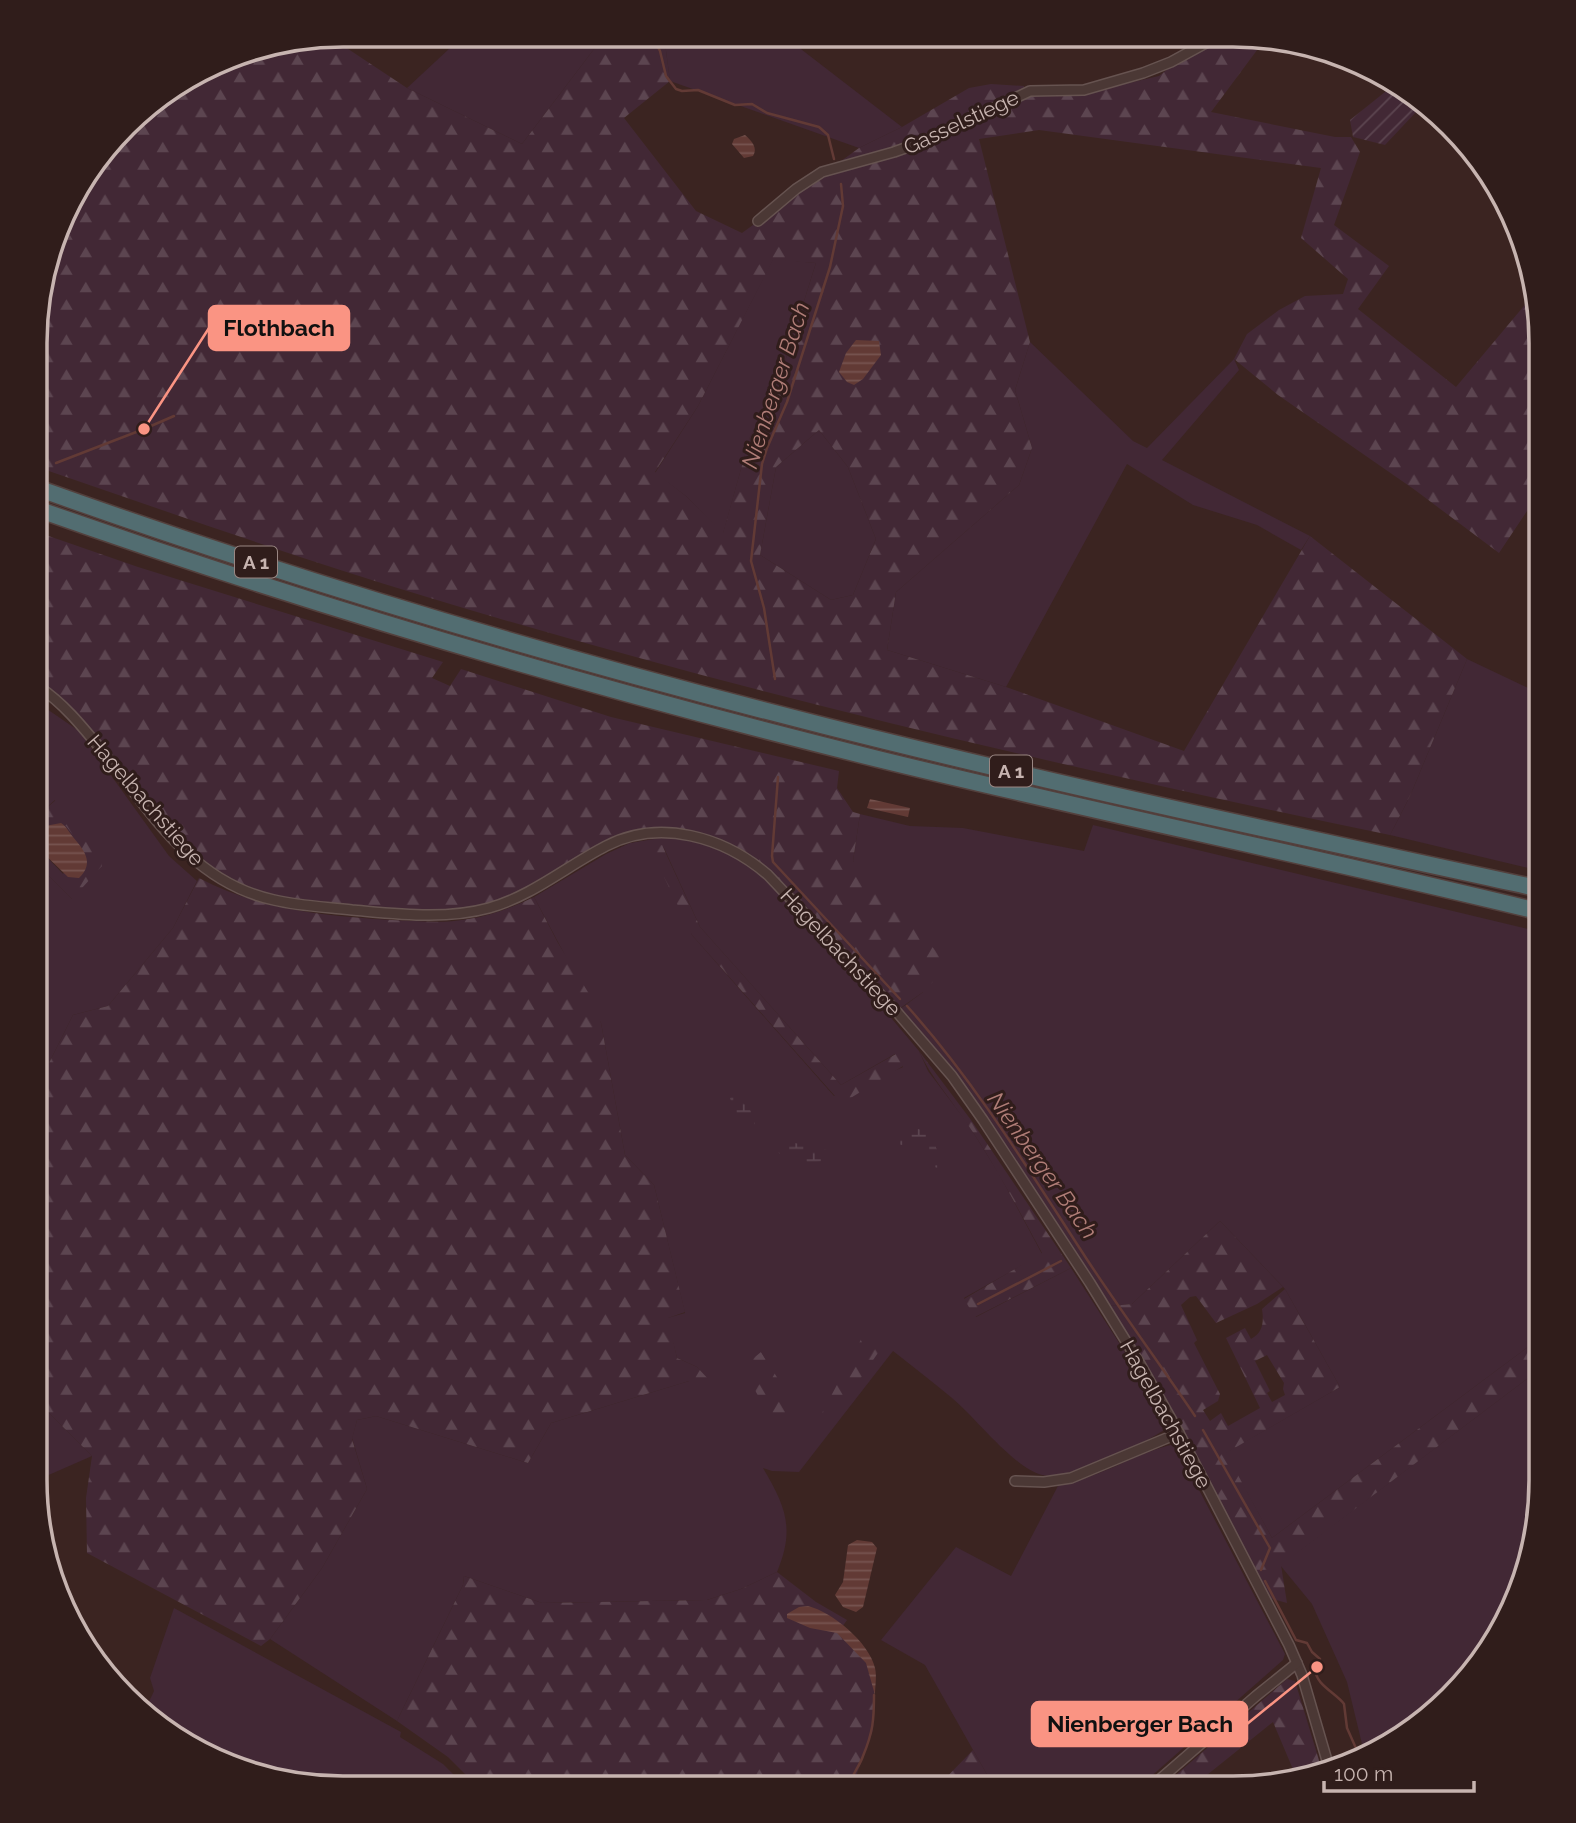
<svg xmlns="http://www.w3.org/2000/svg" width="1576" height="1823" font-family="Raleway,sans-serif">
  <style>
    .grass { fill: #422835; fill-rule: evenodd }
    .forest { fill: url(#forest-firs); fill-rule: evenodd }
    .wetland { fill: url(#wetland-marsh) }
    .garden { fill: url(#garden-furrows) }
    .water { fill: url(#water-rules) }
    .lines { fill: none; stroke-linecap: round; stroke-linejoin: round }
    .stream { stroke: #623a35; stroke-width: 2.5 }
    .minor-casing { stroke: #665350; stroke-width: 12 }
    .motorway-casing { stroke: #53403d; stroke-width: 19 }
    .minor { stroke: #4b3835; stroke-width: 9 }
    .motorway { stroke: #526d71; stroke-width: 16 }
    .labels { text-anchor: middle; dominant-baseline: central; stroke-width: 6; stroke-linejoin: round; paint-order: stroke }
    .shield { fill: #301d1b; stroke: #9a8783; stroke-width: 2 }
    .shield-label { font-size: 19px; font-weight: bold; fill: #c7b4b0 }
    .street-label { font-size: 21px; fill: #c7b4b0; stroke: #301d1b }
    .water-label { font-size: 23px; font-style: italic; fill: #b07d77; stroke: #301d1b }
    .rim { fill: none; stroke: #c7b4b0; stroke-width: 3.5 }
    .leader { fill: none; stroke: #fa9483; stroke-width: 2.5 }
    .callout-dot { fill: #fa9483; stroke: #301d1b; stroke-width: 2.5 }
    .callout { fill: #fa9483; stroke: #fa9483; stroke-width: 2.5 }
    .callout-label { font-size: 23px; text-anchor: middle; font-weight: bold; fill: #111 }
  </style>
  <defs>
    <pattern id="forest-firs" width="22" height="20" patternUnits="userSpaceOnUse" patternTransform="scale(1.75)"><rect width="22" height="20" fill="#422835"/><path d="M5 1l3.5 6h-7zM16 11l3.5 6h-7z" fill="#5c4550"/></pattern>
    <pattern id="wetland-marsh" width="20" height="14" patternUnits="userSpaceOnUse" patternTransform="scale(1.75)"><rect width="20" height="14" fill="#422835"/><path d="M1 5h8M5 5V1M11 12h8M15 12V8" fill="none" stroke="#5c4550"/></pattern>
    <pattern id="garden-furrows" width="10" height="10" patternUnits="userSpaceOnUse" patternTransform="scale(1.75)"><rect width="10" height="10" fill="#422835"/><path d="M-1 1l2-2M0 10L10 0M9 11l2-2" fill="none" stroke="#5c4550"/></pattern>
    <pattern id="water-rules" width="6" height="5" patternUnits="userSpaceOnUse" patternTransform="scale(1.75)"><rect width="6" height="5" fill="#623a35"/><path d="M0 2.5h6" fill="none" stroke="#775450"/></pattern>
  </defs>
  <rect width="100%" height="100%" fill="#3b2421"/>
  <!-- grass -->
  <g class="grass">
    <path d="M464 35 604 36 522 144 407 88Z"/>
    <path d="M664 36H784L902 127 859 148 670 81Z"/>
    <path d="M773 259 816 263 773 400 750 437 723 534 687 497 655 473 698 406Z"/>
    <path d="M1030 342 1133 441 1147 448 1234 359 1239 370 1162 460 1310 536 1301 550 1257 525 1193 505 1127 464 1006 687 887 650 896 592 1019 485 1032 448 1015 390Z"/>
    <path d="M819 430 848 467 876 539 853 595 831 600 760 555 776 467Z"/>
    <path d="M1467 659 1541 694V871L1390 835 1410 796Z"/>
    <path d="M44 707 79 731 169 856 197 881 173 928 108 1006 73 1015 37 1087 38 865 72 899 55 800 38 815 39 710Z"/>
    <path d="M860 814 910 826 963 828 1084 851 1093 825 1541 932 1540 1338 1272 1538 1225 1453 1340 1387 1285 1289 1220 1221 1132 1304 1111 1306 1010 1154 900 1009 923 992 853 861Z"/>
    <path d="M665 837 706 842 756 867 812 924 919 1051 928 1071 966 1121 998 1172 1042 1254 964 1298 976 1317 1071 1268 1130 1360 1167 1428C1145 1444 1067 1481 1042 1475 1014 1468 976 1418 952 1398 933 1382 913 1367 893 1351L799 1472 772 1471 763 1468C786 1507 795 1529 777 1572L741 1589 707 1600 542 1603 464 1576 463 1585 397 1721 270 1639 322 1568 367 1489 352 1438 357 1420 376 1416 528 1463 551 1423 689 1381H709L697 1367 677 1358 667 1318 685 1313 654 1185 625 1155 601 1023 534 897 606 854 630 843ZM663 846 700 927 841 1085 895 1054 903 1067 834 1096 692 935Z"/>
    <path d="M1540 1369V1500L1524 1579 1489 1651 1387 1746 1377 1750 1362 1744 1347 1682 1312 1604 1280 1565Z"/>
    <path d="M35 1399 92 1456 35 1481Z"/>
    <path d="M1175 1444 1285 1654 1283 1660 1139 1787H994L925 1665 881 1640 956 1547 1011 1576 1059 1484C1102 1478 1134 1453 1175 1444Z"/>
    <path d="M174 1608 401 1732 400 1737 443 1764 466 1787H323L245 1772 172 1736 146 1708 154 1691 150 1678Z"/>
  </g>
  <!-- forest -->
  <g class="forest">
    <path d="M604 36H664L670 81 624 118 696 211 742 233 859 148 902 127 969 88 991 84 1024 86 1023 95H1077L1159 76 1206 38H1266L1211 112 1335 137H1351L1360 152 1334 225 1389 266 1358 309 1456 387 1534 294 1541 343V490L1499 553 1415 490 1278 395 1234 359 1247 334 1279 310 1305 296 1343 294 1348 279 1301 238 1321 168 1039 130 979 139 1030 342 1015 390 1032 448 1019 485 896 592 887 650 1006 687 1184 751 1310 536 1467 659 1410 796 1390 835C1066 768 744 693 427 597 297 558 169 512 40 468L41 284 76 190 140 111 244 52 330 37 407 88 522 144ZM773 260 816 263 773 400 750 437 723 533 687 497 655 472 698 406ZM819 430 848 467 876 539 853 595 831 600 760 555 776 467Z"/>
    <path d="M40 533 138 567 443 662 432 678 450 686 461 669 611 717 839 771 837 788 853 812 860 814 853 861 949 965 923 992 896 1011 768 875 698 837H627L521 895 455 914 273 900 201 867 83 728 39 687Z"/>
    <path d="M56 800C75 817 101 839 102 866L72 899 38 865V848L63 874 81 845 66 826 38 832V815Z"/>
    <path d="M662 845 700 927 841 1085 896 1054 903 1066 844 1102 835 1096 692 935 650 848Z"/>
    <path d="M199 878C260 910 324 916 392 920 417 921 443 924 468 919 491 916 513 907 534 897L558 943 594 1002 601 1023 625 1155 654 1185 685 1312 668 1318 677 1358 697 1367 710 1381H689L551 1423 528 1463 376 1416 357 1420 352 1439 367 1489 322 1568 270 1639 261 1646 87 1553 86 1498 92 1456 35 1399 37 1087 73 1015 108 1006 173 928Z"/>
    <path d="M919 1051 971 1120 1071 1268 975 1317 964 1299 1042 1253C1018 1209 995 1164 966 1122 950 1098 931 1077 919 1051Z"/>
    <path d="M1220 1221 1283 1287 1257 1304 1216 1323 1196 1296 1190 1297 1181 1305 1197 1340 1194 1343 1220 1394 1218 1401 1203 1410 1210 1421 1221 1413 1228 1426 1260 1408 1226 1338 1245 1328 1251 1339C1263 1333 1264 1322 1262 1309L1285 1289 1340 1387 1226 1453 1272 1538 1540 1338V1369L1281 1565 1287 1603 1269 1598 1187 1437 1111 1306 1132 1304ZM1267 1355 1284 1383 1283 1389 1285 1395 1272 1402 1267 1393 1270 1391 1255 1361Z"/>
    <path d="M876 1326 886 1333V1341L833 1419 822 1413 865 1332Z"/>
    <path d="M761 1352 802 1417C766 1429 757 1392 744 1366Z"/>
    <path d="M777 1572 816 1602 847 1620 842 1627 875 1669 873 1730 852 1787H478L448 1757 397 1721 463 1585 464 1576 542 1603 707 1600 741 1589Z"/>
    <path d="M1287 1679 1295 1681 1321 1767 1295 1774 1273 1722 1192 1787H1162Z"/>
    <path d="M973 1750 994 1787H937Z"/>
  </g>
  <!-- wetland -->
  <g class="wetland">
    <path d="M734 1094C743 1104 758 1112 754 1126L744 1124 735 1113 730 1098Z"/>
    <path d="M918 1129 927 1132 943 1160V1166L939 1168 934 1167 918 1148 897 1144V1139L899 1137Z"/>
    <path d="M771 1138 823 1149 827 1150 830 1158 824 1161 794 1165 770 1146Z"/>
  </g>
  <!-- garden -->
  <path class="garden" d="M1395 84 1406 90 1417 111 1385 145 1353 137 1350 120Z"/>
  <!-- water -->
  <g class="water">
    <path d="M745 135C752 141 758 148 753 156L744 158 732 144 734 139Z"/>
    <path d="M856 340 879 341 881 355 863 379 854 385 847 382 839 372 846 353Z"/>
    <path d="M870 799 910 808 908 817 867 808Z"/>
    <path d="M61 823C67 827 68 831 73 837 84 850 95 863 79 878L68 877 38 848 39 831 45 826Z"/>
    <path d="M857 1540 872 1542 877 1548 863 1607 856 1612 843 1607 835 1595 843 1582 848 1545Z"/>
    <path d="M808 1606C832 1612 869 1642 875 1668 877 1676 875 1687 875 1695L866 1663 837 1633 810 1628 787 1618V1614L799 1607Z"/>
  </g>
  <g class="lines">
    <!-- stream -->
    <g class="stream">
      <path d="M652 36 660 51 666 76 676 89 682 91 698 90 735 105 752 104 767 113 819 127 828 135 834 159"/>
      <path d="M56 463 144 429 174 416"/>
      <path d="M775 679 764 608 751 561 762 464 767 448 787 402 830 267 843 206 841 184"/>
      <path d="M778 777 772 856 773 862 900 999"/>
      <path d="M907 1006C976 1083 1030 1172 1086 1258 1121 1311 1159 1363 1195 1416"/>
      <path d="M978 1304 1061 1261"/>
      <path d="M1203 1430 1270 1548 1261 1570"/>
      <path d="M1265 1581 1296 1640 1307 1643 1312 1652 1320 1659C1319 1663 1316 1667 1316 1671 1315 1684 1337 1694 1344 1704L1347 1728 1359 1755"/>
      <path d="M850 1787C851 1774 859 1768 863 1756 873 1732 874 1720 874 1695"/>
    </g>
    <defs>
      <g id="minor">
        <path d="M758 221 796 189 822 172 894 152 922 142 1030 91 1084 90 1143 73 1171 62 1215 38"/>
        <path d="M39 687C63 703 81 725 99 747 149 809 190 882 274 900 299 906 326 907 352 910 398 914 445 920 489 908 532 896 567 866 606 846 660 818 724 837 768 875L896 1011 952 1076 983 1120 1090 1283 1140 1364 1179 1433 1289 1645 1302 1675 1328 1764"/>
        <path d="M1015 1481 1044 1482 1071 1478 1179 1433"/>
        <path d="M1151 1787 1256 1696 1297 1663"/>
      </g>
      <g id="motorway">
        <path d="M40 489C297 581 560 659 825 726 1062 786 1302 837 1541 889"/>
        <path d="M40 510C315 607 595 689 878 759 1098 813 1321 858 1541 912"/>
      </g>
    </defs>
    <!-- minor casing -->
    <use href="#minor" class="minor-casing"/>
    <!-- motorway casing -->
    <use href="#motorway" class="motorway-casing"/>
    <!-- minor -->
    <use href="#minor" class="minor"/>
    <!-- motorway -->
    <use href="#motorway" class="motorway"/>
  </g>
  <g class="labels">
    <!-- shield labels -->
    <g class="shield">
      <rect x="235" y="546.5" width="42" height="31" rx="5"/>
      <rect x="990" y="755.5" width="42" height="31" rx="5"/>
    </g>
    <g class="shield-label">
      <text x="256" y="562">A 1</text>
      <text x="1011" y="771">A 1</text>
    </g>
    <!-- street labels -->
    <g class="street-label">
      <text transform="translate(961 122) rotate(-25)">Gasselstiege</text>
      <text transform="translate(146 800) rotate(49)">Hagelbachstiege</text>
      <text transform="translate(841 952) rotate(47)">Hagelbachstiege</text>
      <text transform="translate(1166 1414) rotate(61)">Hagelbachstiege</text>
    </g>
    <!-- water labels -->
    <g class="water-label">
      <text transform="translate(775 385) rotate(-72)">Nienberger Bach</text>
      <text transform="translate(1043 1165) rotate(55)">Nienberger Bach</text>
    </g>
  </g>
  <!-- crop -->
  <path d="M0 0H1576V1823H0ZM343 47H1233A296 296 0 0 1 1529 343V1480A296 296 0 0 1 1233 1776H343A296 296 0 0 1 47 1480V343A296 296 0 0 1 343 47Z" fill="#301d1b" fill-rule="evenodd"/>
  <path class="rim" d="M343 47H1233A296 296 0 0 1 1529 343V1480A296 296 0 0 1 1233 1776H343A296 296 0 0 1 47 1480V343A296 296 0 0 1 343 47Z"/>
  <!-- callouts -->
  <path class="leader" d="M144 429L209 328M1317 1667L1247 1724"/>
  <g class="callout-dot">
    <circle cx="144" cy="429" r="7"/>
    <circle cx="1317" cy="1667" r="7"/>
  </g>
  <g class="callout">
    <rect x="209" y="306" width="140" height="44" rx="7"/>
    <rect x="1032" y="1702" width="215" height="44" rx="7"/>
  </g>
  <g class="callout-label">
    <text x="279" y="336">Flothbach</text>
    <text x="1140" y="1732">Nienberger Bach</text>
  </g>
  <!-- scale -->
  <path d="M1324 1781v10h150v-10" fill="none" stroke="#c7b4b0" stroke-width="3.5"/>
  <text x="1334" y="1781" font-size="21" fill="#c7b4b0" stroke="#301d1b" stroke-width="5" paint-order="stroke">100 m</text>
</svg>
